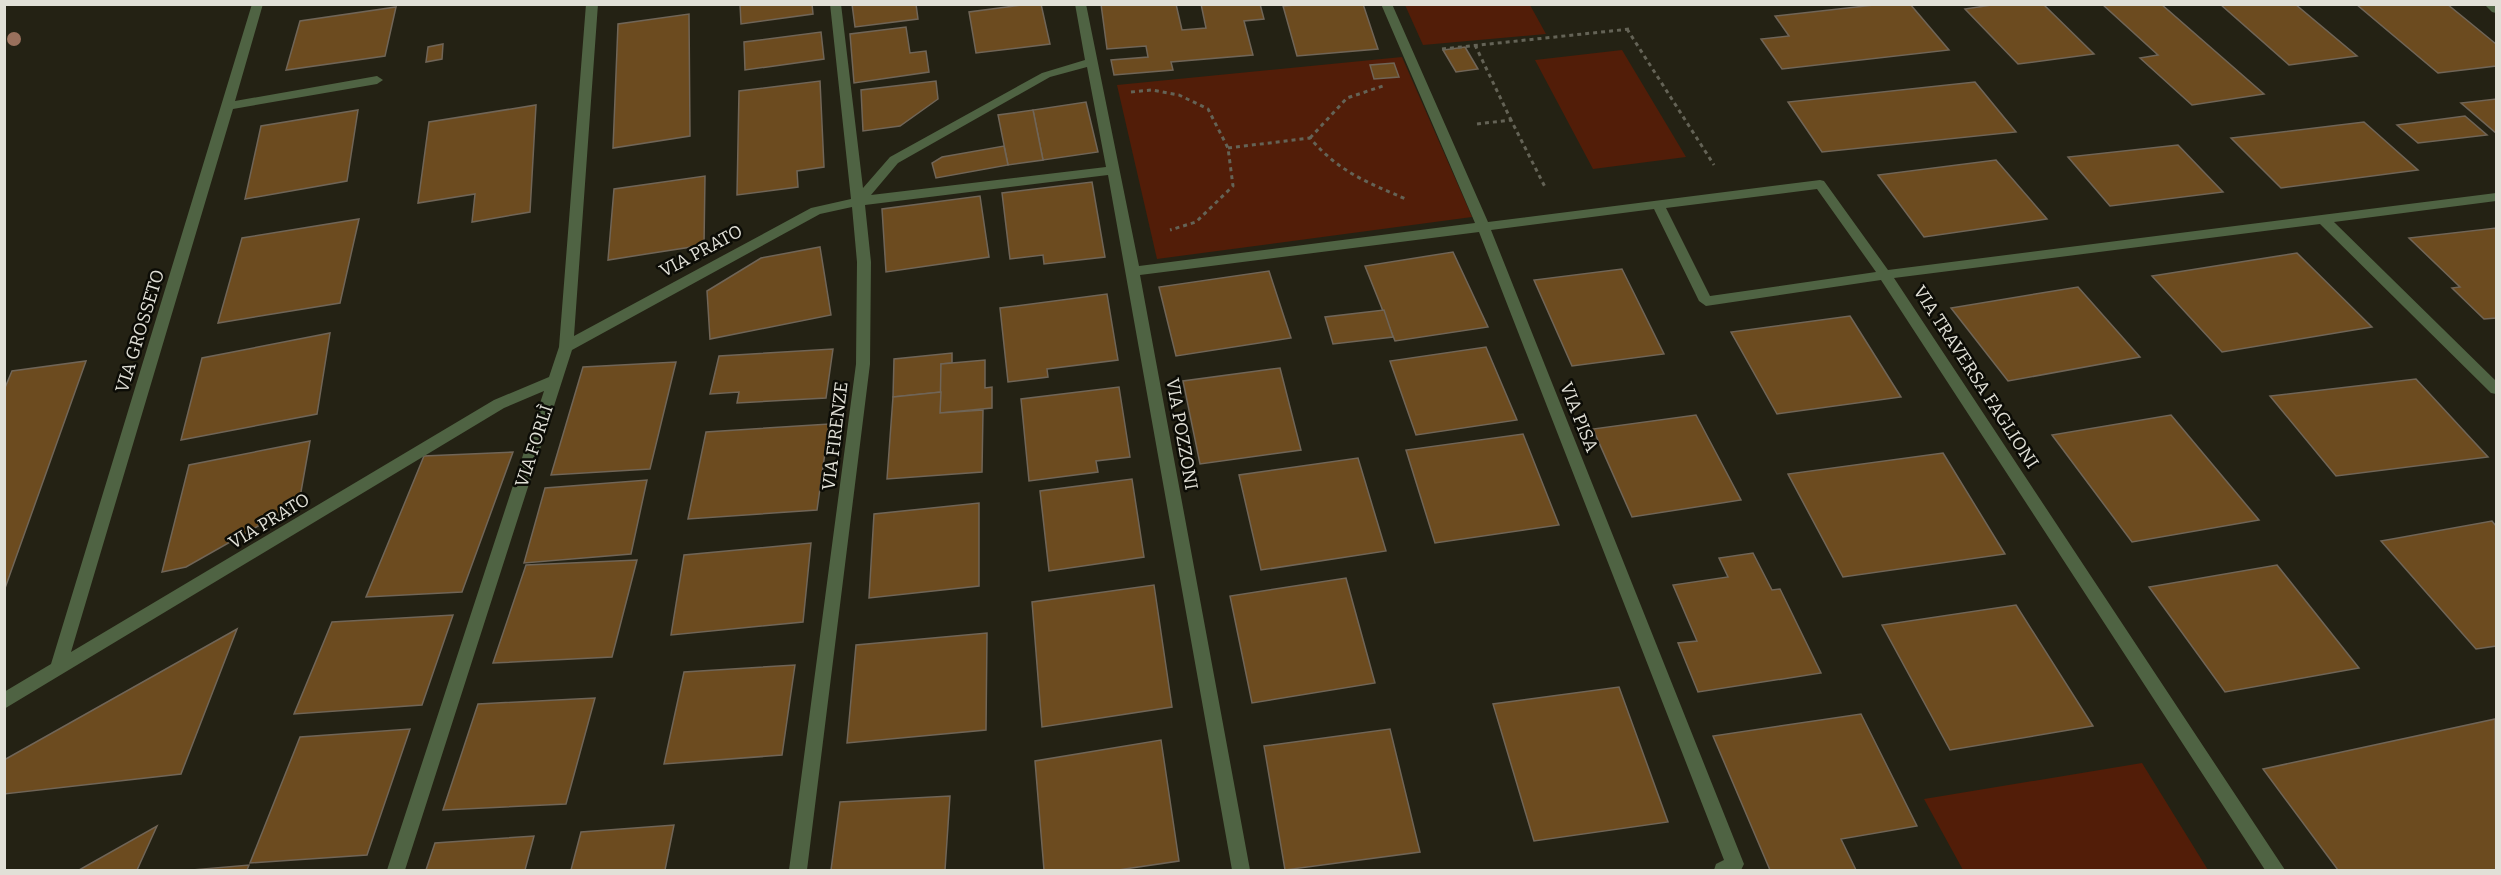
<svg xmlns="http://www.w3.org/2000/svg" width="2501" height="875" font-family="Bitter,serif">
  <style>
    .green { fill: #521d08 }
    .building { fill: #6c4b1f; stroke: #706557; stroke-width: 1.5 }
    .lines { fill: none; stroke-linecap: round; stroke-linejoin: round }
    .path { stroke: #646356; stroke-width: 3; stroke-dasharray: 4 4; stroke-linecap: butt }
    .minor { fill: #4f6343; fill-rule: evenodd }
    .tree { fill: #99705c }
    .labels { text-anchor: middle; dominant-baseline: central; stroke-width: 5; stroke-linejoin: round; paint-order: stroke }
    .street-label { font-size: 18px; fill: #e1e0d7; stroke: #0c0c06 }
  </style>
  <rect width="100%" height="100%" fill="#242214"/>
  <!-- green -->
  <g class="green">
    <path d="M1405 5H1530L1546 34 1423 45Z"/>
    <path d="M1622 50 1686 157 1593 169 1535 60Z"/>
    <path d="M1402 57 1472 217 1157 259 1117 85Z"/>
    <path d="M2142 763 2208 870H1963L1924 799Z"/>
  </g>
  <!-- building -->
  <g class="building">
    <path d="M740 4H812L813 14 741 24Z"/>
    <path d="M852 4H916L918 19 855 27Z"/>
    <path d="M1030 4H1041L1050 44 976 53 969 12Z"/>
    <path d="M1101 4H1176L1182 30 1206 28 1201 4H1260L1264 19 1244 21 1253 55 1171 62 1173 70 1114 75 1111 60 1148 57 1146 46 1107 49Z"/>
    <path d="M1307 4H1363L1378 49 1297 56 1283 6Z"/>
    <path d="M1883 4H1910L1949 50 1782 69 1761 39 1789 36 1775 16Z"/>
    <path d="M1998 4H2043L2094 54 2018 64 1965 9Z"/>
    <path d="M2102 4H2161L2264 94 2192 105 2140 58 2158 55Z"/>
    <path d="M2220 4H2295L2357 56 2289 65Z"/>
    <path d="M2356 4H2447L2496 44V66L2438 73Z"/>
    <path d="M396 7 385 56 286 70 300 21Z"/>
    <path d="M689 14 690 136 613 148 618 24Z"/>
    <path d="M906 27 910 53 926 51 929 72 854 83 850 34Z"/>
    <path d="M821 32 824 59 745 70 744 42Z"/>
    <path d="M443 44 442 59 426 62 428 47Z"/>
    <path d="M1465 47 1478 69 1456 72 1443 50Z"/>
    <path d="M1394 63 1399 77 1374 79 1370 65Z"/>
    <path d="M820 81 824 167 797 171 798 187 737 195 739 91Z"/>
    <path d="M936 81 938 99 900 126 863 131 861 90Z"/>
    <path d="M1975 82 2016 132 1822 152 1788 102Z"/>
    <path d="M2496 99V133L2461 103Z"/>
    <path d="M1086 102 1098 152 1043 160 1033 110Z"/>
    <path d="M536 105 530 212 472 222 475 194 418 203 429 122Z"/>
    <path d="M358 110 347 181 245 199 261 126Z"/>
    <path d="M1033 110 1043 160 1008 165 998 115Z"/>
    <path d="M2465 116 2487 135 2418 143 2397 125Z"/>
    <path d="M2364 122 2418 170 2281 188 2231 138Z"/>
    <path d="M2178 145 2223 192 2110 206 2068 157Z"/>
    <path d="M1004 146 1008 165 936 178 932 163 942 157Z"/>
    <path d="M1996 160 2047 219 1924 237 1878 175Z"/>
    <path d="M705 176 704 245 608 260 614 189Z"/>
    <path d="M1092 182 1105 257 1044 264 1043 255 1010 259 1002 193Z"/>
    <path d="M980 196 989 257 886 272 882 209Z"/>
    <path d="M359 219 340 303 218 323 242 238Z"/>
    <path d="M2496 228V318L2484 319 2452 288 2460 287 2409 238Z"/>
    <path d="M820 247 831 315 710 339 707 291 761 258Z"/>
    <path d="M1453 252 1488 327 1395 341 1365 266Z"/>
    <path d="M2297 253 2372 327 2222 352 2152 276Z"/>
    <path d="M1622 269 1664 354 1572 366 1534 280Z"/>
    <path d="M1269 271 1291 338 1176 356 1159 287Z"/>
    <path d="M2078 287 2140 357 2008 381 1951 308Z"/>
    <path d="M1107 294 1118 360 1047 369 1048 377 1008 382 1000 308Z"/>
    <path d="M1384 310 1393 337 1333 344 1325 317Z"/>
    <path d="M1850 316 1901 397 1777 414 1731 332Z"/>
    <path d="M330 333 317 414 181 440 202 358Z"/>
    <path d="M1486 347 1517 420 1416 435 1390 361Z"/>
    <path d="M833 349 826 398 737 403 739 392 710 394 719 356Z"/>
    <path d="M952 353V363L941 364V392L893 397 894 359Z"/>
    <path d="M985 360V388L992 387V408L940 413 941 364Z"/>
    <path d="M86 361 4 591V390L12 371Z"/>
    <path d="M676 362 650 469 551 475 583 367Z"/>
    <path d="M1280 368 1301 450 1200 464 1183 381Z"/>
    <path d="M2416 379 2488 457 2336 476 2270 396Z"/>
    <path d="M1119 387 1130 457 1096 461 1098 472 1029 481 1021 399Z"/>
    <path d="M941 392 940 413 983 410 982 472 887 479 893 397Z"/>
    <path d="M1696 415 1741 500 1632 517 1593 429Z"/>
    <path d="M2171 415 2259 520 2132 542 2052 435Z"/>
    <path d="M829 424 817 510 688 519 706 432Z"/>
    <path d="M1523 434 1559 525 1435 543 1406 450Z"/>
    <path d="M310 441 299 503 186 567 162 572 189 465Z"/>
    <path d="M513 452 462 592 366 597 424 456Z"/>
    <path d="M1943 453 2005 554 1843 577 1788 474Z"/>
    <path d="M1358 458 1386 551 1261 570 1239 475Z"/>
    <path d="M1132 479 1144 557 1049 571 1040 491Z"/>
    <path d="M647 480 631 554 524 563 545 488Z"/>
    <path d="M979 503V586L869 598 874 514Z"/>
    <path d="M2492 521 2496 526V646L2476 649 2381 541Z"/>
    <path d="M811 543 803 622 671 635 684 555Z"/>
    <path d="M1753 553 1772 590 1780 589 1821 673 1698 692 1678 643 1697 641 1673 585 1728 577 1719 558Z"/>
    <path d="M637 560 612 657 493 663 526 565Z"/>
    <path d="M2277 565 2359 668 2225 692 2149 587Z"/>
    <path d="M1346 578 1375 683 1252 703 1230 596Z"/>
    <path d="M1154 585 1172 707 1042 727 1032 602Z"/>
    <path d="M2016 605 2093 726 1950 750 1882 625Z"/>
    <path d="M453 615 422 705 294 714 332 622Z"/>
    <path d="M237 629 181 774 4 794V760Z"/>
    <path d="M987 633 986 730 847 743 856 645Z"/>
    <path d="M795 665 782 755 664 764 684 672Z"/>
    <path d="M1619 687 1668 822 1534 841 1493 704Z"/>
    <path d="M595 698 566 804 443 810 478 704Z"/>
    <path d="M1861 714 1917 826 1841 839 1856 870H1770L1713 736Z"/>
    <path d="M2495 719 2496 870H2338L2263 769Z"/>
    <path d="M410 729 367 855 250 863 300 737Z"/>
    <path d="M1390 729 1420 852 1285 870 1264 746Z"/>
    <path d="M1161 740 1179 861 1118 870H1044L1035 761Z"/>
    <path d="M950 796 945 870H831L840 802Z"/>
    <path d="M674 825 665 870H571L581 832Z"/>
    <path d="M157 826 137 870H79Z"/>
    <path d="M534 836 525 870H426L435 843Z"/>
    <path d="M249 865 247 870H191H192Z"/>
  </g>
  <g class="lines">
    <!-- path -->
    <g class="path">
      <path d="M1627 29 1714 165"/>
      <path d="M1475 45 1511 120"/>
      <path d="M1442 49 1630 29"/>
      <path d="M1131 92 1152 90 1179 95 1208 109 1228 148 1233 186 1196 222 1170 230"/>
      <path d="M1477 124 1511 120 1545 187"/>
      <path d="M1310 138 1347 98 1386 85"/>
      <path d="M1228 148 1310 138C1340 173 1367 182 1408 200"/>
    </g>
    <!-- minor -->
    <g class="minor">
      <path d="M252 4H263L235 101 377 76 383 80 377 84 233 109 71 652 494 400 549 377 559 347 586 4H598L574 336 811 208 851 199 830 4H841L863 188 890 157 1042 73 1085 60 1075 4H1086L1139 266 1475 223 1381 4H1392L1488 222 1820 180 1824 181 1888 270 2496 193V201L2334 222 2496 381V394L2491 393 2320 224 1894 278 2285 870H2265L1881 280 1706 306 1699 301 1654 209 1491 230 1744 864 1741 870H1714L1716 864 1724 860 1479 232 1140 275 1250 870H1232L1108 175 865 205 871 262 870 364 807 870H789L856 364 857 262 852 207 820 214 572 350 405 870H387L544 391 504 408 4 709V692L51 664ZM1087 67 1106 167 871 195 898 163 1050 77ZM1817 189 1876 272 1710 296 1666 208Z"/>
      <path d="M2484 4H2496V13L2492 12Z"/>
    </g>
  </g>
  <!-- trees -->
  <circle class="tree" cx="14" cy="39" r="7"/>
  <g class="labels">
    <!-- street labels -->
    <g class="street-label">
      <text transform="translate(701 251) rotate(-28)">VIA PRATO</text>
      <text transform="translate(140 331) rotate(-73)">VIA GROSSETO</text>
      <text transform="translate(1976 377) rotate(57)">VIA TRAVERSA FAGLIONI</text>
      <text transform="translate(1579 417) rotate(68)">VIA PISA</text>
      <text transform="translate(1182 434) rotate(80)">VIA POZZONI</text>
      <text transform="translate(835 436) rotate(-83)">VIA FIRENZE</text>
      <text transform="translate(534 446) rotate(-72)">VIA FORLÌ</text>
      <text transform="translate(269 521) rotate(-31)">VIA PRATO</text>
    </g>
  </g>
  <!-- border -->
  <rect width="2501" height="875" fill="none" stroke="#e1e0d7" stroke-width="12"/>
</svg>
